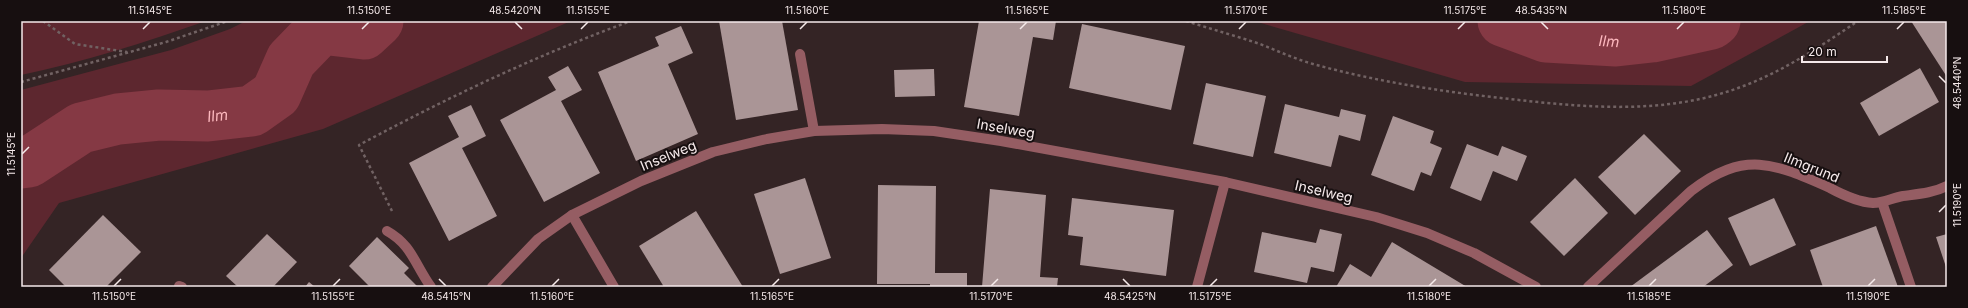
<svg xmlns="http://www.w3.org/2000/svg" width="1968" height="308" font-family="Inter,sans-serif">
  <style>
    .green { fill: #5d272f }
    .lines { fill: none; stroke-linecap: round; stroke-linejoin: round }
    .stream { stroke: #a76e76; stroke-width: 9 }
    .river { stroke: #853944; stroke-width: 51 }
    .building { fill: #aa9596 }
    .path { stroke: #716263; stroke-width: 2.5; stroke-dasharray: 3 3; stroke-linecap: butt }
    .service { stroke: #955d63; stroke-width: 10 }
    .minor { stroke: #955d63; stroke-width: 10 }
    .ticks { fill: none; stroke: #f5e9ea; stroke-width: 1.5 }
    .labels { text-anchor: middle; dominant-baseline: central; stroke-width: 4; stroke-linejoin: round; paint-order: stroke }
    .street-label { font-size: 14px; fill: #f5e9ea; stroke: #170f10 }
    .water-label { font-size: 15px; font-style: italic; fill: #fdb8be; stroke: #170f10 }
    .neatline { fill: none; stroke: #f5e9ea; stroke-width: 1.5 }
    .ticks-label { font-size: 10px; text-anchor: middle; fill: #f5e9ea }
  </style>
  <rect width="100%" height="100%" fill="#342425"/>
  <!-- green -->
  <g class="green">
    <path d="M21 21H206C146 42 84 62 21 75Z"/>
    <path d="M246 21H571L323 129 59 203 21 258V90L171 50 230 29Z"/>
    <path d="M1254 21H1810L1691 86 1465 82Z"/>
  </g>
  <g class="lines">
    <!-- stream -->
    <path class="stream" d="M21 177 29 162"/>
    <!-- river -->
    <g class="river">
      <path id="s1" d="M1503 21 1546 37 1616 41 1652 37 1711 24 1715 21"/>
      <path id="s2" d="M21 163 29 162 81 128 118 119 159 115 208 116 252 111 276 94 291 60 321 29 364 34 378 21"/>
    </g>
  </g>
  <!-- building -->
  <g class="building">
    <path d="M719 21H782L798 110 736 120Z"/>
    <path d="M979 21H1056L1053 40 1033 37 1019 116 964 107Z"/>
    <path d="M1911 21H1947V77Z"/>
    <path d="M1082 24 1185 46 1171 110 1069 88Z"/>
    <path d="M681 26 693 53 668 64 698 134 636 161 598 72 659 46 655 37Z"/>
    <path d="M568 66 582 90 561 101 600 173 544 202 500 120 556 90 548 77Z"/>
    <path d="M1920 68 1939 102 1879 136 1860 103Z"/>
    <path d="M934 69 935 96 895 97 894 70Z"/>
    <path d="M1206 83 1266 96 1253 157 1193 144Z"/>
    <path d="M1285 104 1339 117 1341 109 1366 115 1360 141 1339 135 1331 167 1274 153Z"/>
    <path d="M471 105 486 136 462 148 497 216 449 241 409 163 459 137 448 116Z"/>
    <path d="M1393 116 1434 131 1430 143 1442 148 1431 176 1421 172 1414 191 1371 175Z"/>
    <path d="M1644 134 1681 171 1635 215 1598 177Z"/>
    <path d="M1467 144 1498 156 1502 146 1527 156 1517 181 1493 171 1481 201 1450 188Z"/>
    <path d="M805 178 831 258 780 274 754 194Z"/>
    <path d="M1575 178 1608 213 1564 256 1530 222Z"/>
    <path d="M878 185 936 186 935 273H967V287H930V284H877Z"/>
    <path d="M990 189 1046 195 1040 277 1058 278 1057 287H982Z"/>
    <path d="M1072 198 1174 210 1166 276 1080 265 1083 237 1068 235Z"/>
    <path d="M1774 198 1796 245 1750 266 1728 218Z"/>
    <path d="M696 211 743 287H664L639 246Z"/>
    <path d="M103 215 141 252 106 287H66L49 270Z"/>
    <path d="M1876 226 1898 287H1823L1810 250Z"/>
    <path d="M1320 229 1342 234 1334 272 1311 267 1307 283 1254 272 1262 232 1316 243Z"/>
    <path d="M1707 230 1733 265 1703 287H1630Z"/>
    <path d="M267 234 297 262 273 287H238L226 276Z"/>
    <path d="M1947 234V270L1936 237Z"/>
    <path d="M377 237 409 268 404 273 418 287H370L349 266Z"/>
    <path d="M1392 242 1467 287H1336L1350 264 1371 277Z"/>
    <path d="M309 282 315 287H305Z"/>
  </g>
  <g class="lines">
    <!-- path -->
    <g class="path">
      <path d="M43 21 75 44 127 52"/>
      <path d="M1186 21C1211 29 1236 36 1260 44 1278 51 1295 59 1313 64 1374 81 1438 91 1501 98 1580 107 1662 116 1738 88 1781 73 1821 46 1858 21"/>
      <path d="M21 82 166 42 228 21"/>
      <path d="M392 211 359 145C447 98 537 55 631 21"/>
    </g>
    <!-- service -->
    <g class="service">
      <path d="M800 54 814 131"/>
      <path d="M1882 202 1911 287"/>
      <path d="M387 231C412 245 415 265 431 287"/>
    </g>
    <!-- minor -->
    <g class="minor">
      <path d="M572 215 614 287"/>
      <path d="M179 286 182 287"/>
      <path d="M492 287 538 239 572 215 641 181 713 152 767 139 814 131 882 129 934 131 1001 141 1225 182 1376 217 1427 233 1474 253 1536 287"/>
      <path d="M1197 287 1225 182"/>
      <path d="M1588 287 1691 191C1744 150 1774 163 1830 188 1843 195 1858 202 1873 203 1884 203 1892 198 1903 196 1918 194 1933 193 1947 186"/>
    </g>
  </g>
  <!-- ticks -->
  <path class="ticks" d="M515 22 522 29M1541 22 1548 29M143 29 150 22M362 29 369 22M581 29 588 22M800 29 807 22M1020 29 1027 22M1239 29 1246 22M1458 29 1465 22M1677 29 1684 22M1897 29 1904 22M1939 76 1946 83M22 154 29 147M1939 212 1946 205M439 279 446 286M1123 279 1130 286M114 286 121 279M333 286 340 279M552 286 559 279M772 286 779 279M991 286 998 279M1210 286 1217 279M1429 286 1436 279M1649 286 1656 279M1868 286 1875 279"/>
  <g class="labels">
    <!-- street labels -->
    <g class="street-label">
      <text transform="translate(1006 128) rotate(10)">Inselweg</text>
      <text transform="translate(668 155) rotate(-22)">Inselweg</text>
      <text transform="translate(1812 167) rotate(22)">Ilmgrund</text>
      <text transform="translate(1324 191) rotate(13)">Inselweg</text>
    </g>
    <!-- water labels -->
    <g class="water-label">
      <text stroke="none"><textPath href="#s1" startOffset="109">Ilm</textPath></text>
      <text stroke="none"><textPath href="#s2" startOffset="208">Ilm</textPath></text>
    </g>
  </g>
  <!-- border -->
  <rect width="1968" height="308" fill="none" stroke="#170f10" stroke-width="44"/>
  <!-- scale -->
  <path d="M1802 56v6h85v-6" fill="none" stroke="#f5e9ea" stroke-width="2"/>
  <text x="1808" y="56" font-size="12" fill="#f5e9ea" stroke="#170f10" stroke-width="3" paint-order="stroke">20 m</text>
  <rect x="22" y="22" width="1924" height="264" class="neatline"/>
  <g class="ticks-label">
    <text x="150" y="14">11.5145°E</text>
    <text x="369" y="14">11.5150°E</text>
    <text x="515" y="14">48.5420°N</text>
    <text x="588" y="14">11.5155°E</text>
    <text x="807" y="14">11.5160°E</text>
    <text x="1027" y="14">11.5165°E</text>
    <text x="1246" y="14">11.5170°E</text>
    <text x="1465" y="14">11.5175°E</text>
    <text x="1541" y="14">48.5435°N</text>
    <text x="1684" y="14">11.5180°E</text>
    <text x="1904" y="14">11.5185°E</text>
    <text transform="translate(1957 83) rotate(-90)" y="4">48.5440°N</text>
    <text transform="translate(11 154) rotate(-90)" y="4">11.5145°E</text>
    <text transform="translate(1957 205) rotate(-90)" y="4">11.5190°E</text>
    <text x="114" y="300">11.5150°E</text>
    <text x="333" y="300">11.5155°E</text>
    <text x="446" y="300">48.5415°N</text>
    <text x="552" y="300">11.5160°E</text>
    <text x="772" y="300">11.5165°E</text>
    <text x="991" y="300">11.5170°E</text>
    <text x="1130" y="300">48.5425°N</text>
    <text x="1210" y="300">11.5175°E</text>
    <text x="1429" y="300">11.5180°E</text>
    <text x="1649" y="300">11.5185°E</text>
    <text x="1868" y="300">11.5190°E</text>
  </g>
</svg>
